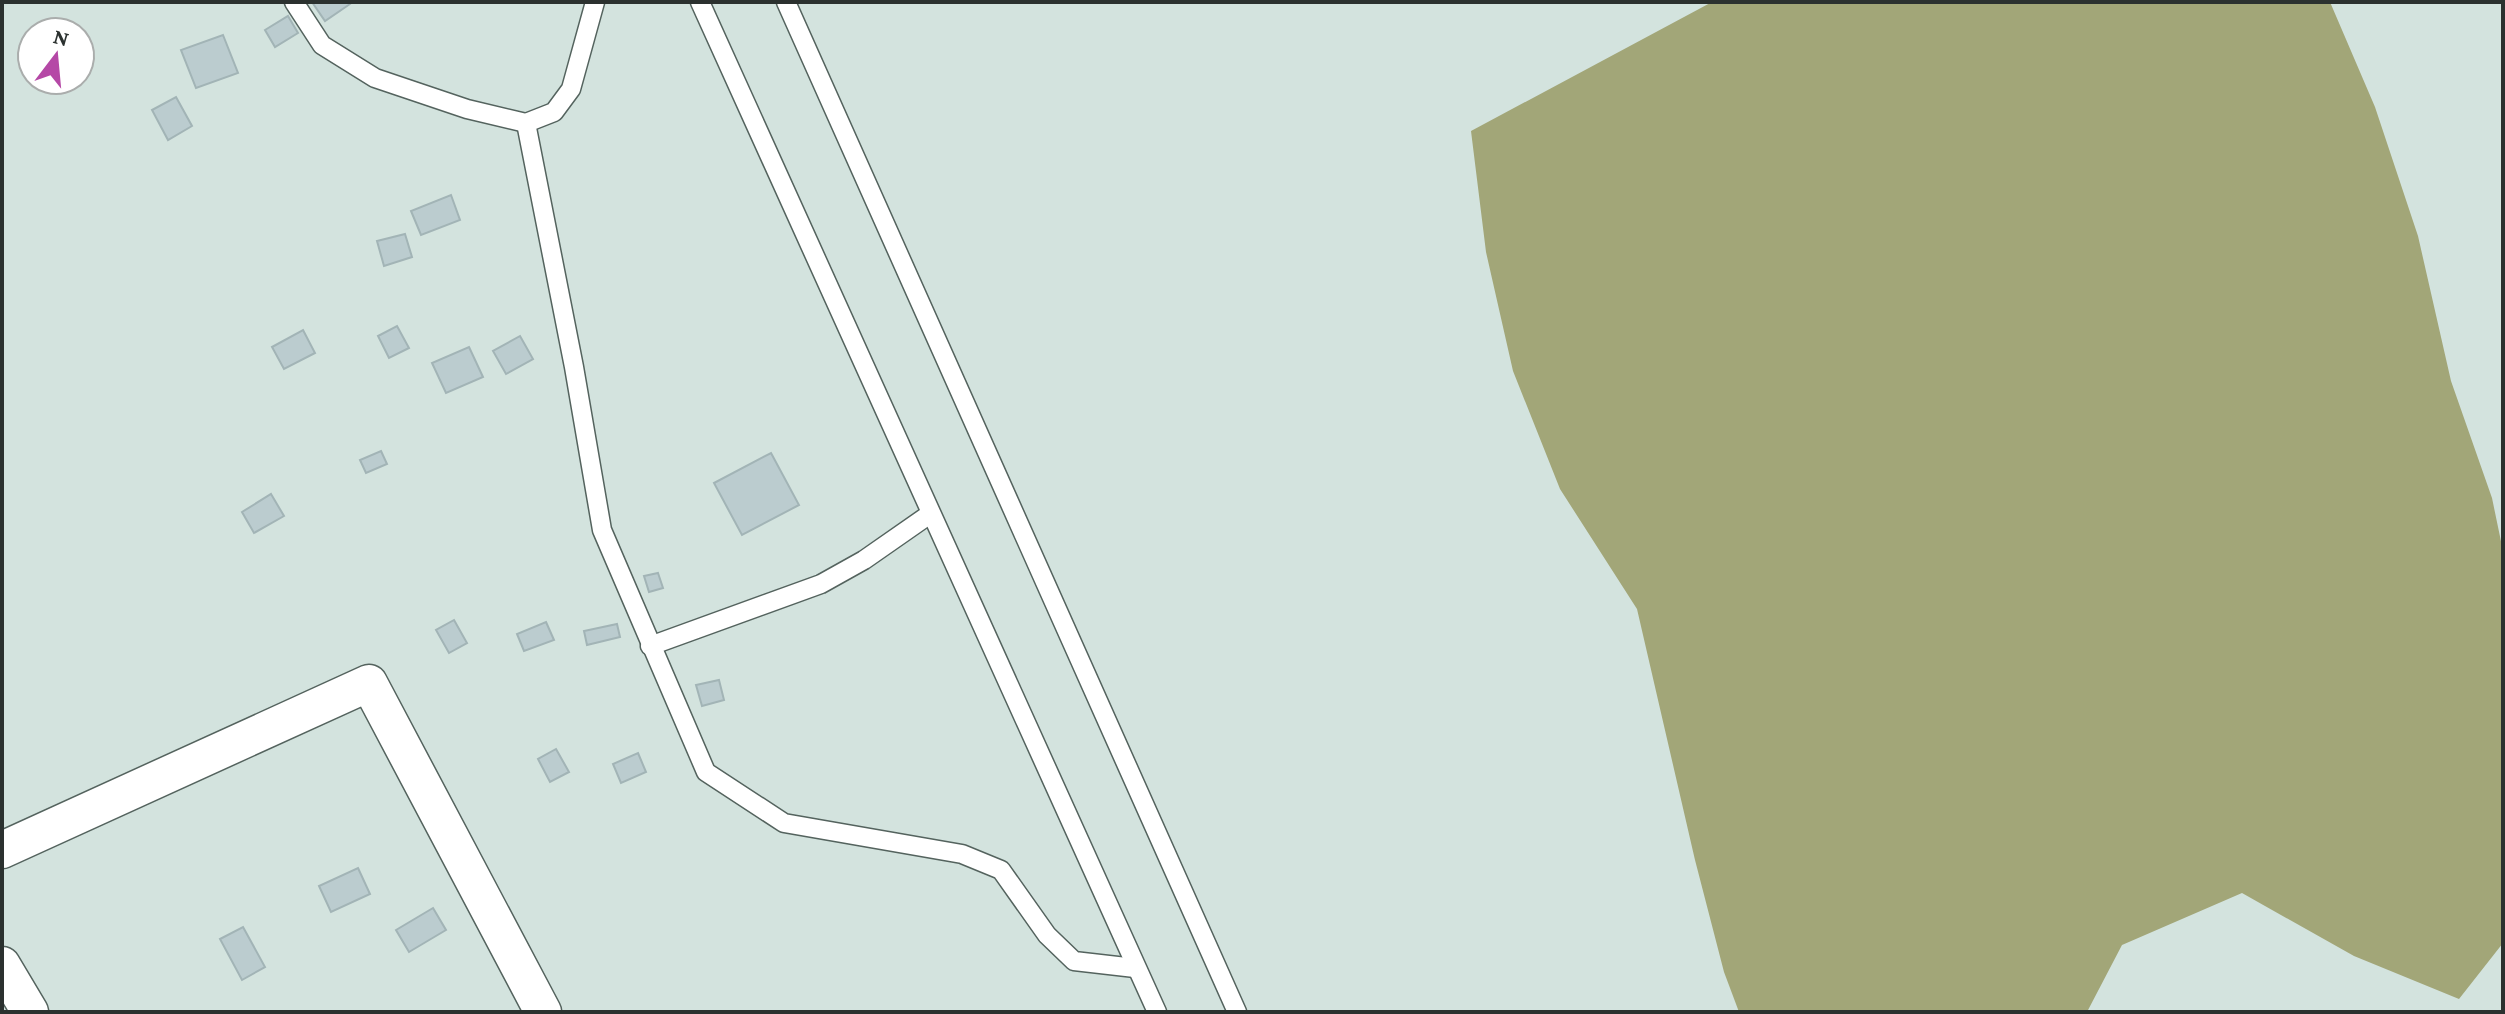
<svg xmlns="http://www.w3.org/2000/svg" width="2505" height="1014" font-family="'Crimson Pro',serif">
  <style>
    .forest { fill: #a2a678 }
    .building { fill: #bbcccf; stroke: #a2b4b6; stroke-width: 2 }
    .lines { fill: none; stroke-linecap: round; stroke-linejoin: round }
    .service-casing { stroke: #54635e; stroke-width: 21 }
    .minor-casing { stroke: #54635e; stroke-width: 39 }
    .service { stroke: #fff; stroke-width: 18 }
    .minor { stroke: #fff; stroke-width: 36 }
  </style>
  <rect width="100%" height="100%" fill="#d3e3de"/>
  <!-- forest -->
  <path class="forest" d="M1712 2H2330L2375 107 2418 236 2451 381 2492 498 2503 551V943L2459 999 2354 956 2242 893 2122 945 2087 1012H1739L1724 972 1695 860 1637 609 1560 489 1513 371 1486 252 1471 131Z"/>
  <!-- building -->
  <g class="building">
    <path d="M312 2H349L350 4 325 21Z"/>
    <path d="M288 16 298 33 275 47 265 30Z"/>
    <path d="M223 35 238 73 196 88 181 50Z"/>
    <path d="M176 97 192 126 168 140 152 110Z"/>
    <path d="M451 195 460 220 421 235 411 211Z"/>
    <path d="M405 234 412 257 384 266 377 241Z"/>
    <path d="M397 326 409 348 389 358 378 336Z"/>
    <path d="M303 330 315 353 284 369 272 347Z"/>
    <path d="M520 336 533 359 506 374 493 351Z"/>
    <path d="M469 347 483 377 446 393 432 363Z"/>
    <path d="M381 451 387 464 366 473 360 460Z"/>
    <path d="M771 453 799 505 742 535 714 483Z"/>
    <path d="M271 494 284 516 254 533 242 512Z"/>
    <path d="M658 573 663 588 649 592 644 576Z"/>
    <path d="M454 620 467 643 449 653 436 630Z"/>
    <path d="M546 622 554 640 524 651 517 634Z"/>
    <path d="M617 624 620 637 587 645 584 631Z"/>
    <path d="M719 680 724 700 702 706 696 685Z"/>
    <path d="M556 749 569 772 550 782 538 759Z"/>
    <path d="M638 753 646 772 621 783 613 764Z"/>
    <path d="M358 868 370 894 331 912 319 886Z"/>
    <path d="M433 908 446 930 409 952 396 930Z"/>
    <path d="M243 927 265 967 242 980 220 939Z"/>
  </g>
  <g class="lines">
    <defs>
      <g id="service">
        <path d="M294 2 322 45 375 78 467 109 526 123 554 112 571 89 595 2"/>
        <path d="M700 2 1157 1012"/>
        <path d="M786 2 1237 1012"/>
        <path d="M526 123 574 367 602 530 706 772 784 823 962 854 1001 870 1047 935 1074 961 1135 968"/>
        <path d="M650 646 821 584 864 560 930 514"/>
      </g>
      <g id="minor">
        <path d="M2 850 369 683 543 1012"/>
        <path d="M2 965 30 1012"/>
      </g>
    </defs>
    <!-- service casing -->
    <use href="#service" class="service-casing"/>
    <!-- minor casing -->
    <use href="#minor" class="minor-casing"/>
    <!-- service -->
    <use href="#service" class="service"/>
    <!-- minor -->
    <use href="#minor" class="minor"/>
  </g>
  <!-- border -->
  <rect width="2505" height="1014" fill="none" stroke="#2b312f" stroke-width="8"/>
  <!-- north arrow -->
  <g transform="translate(56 56) rotate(16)"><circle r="38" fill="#ffffff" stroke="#aaadac" stroke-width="2"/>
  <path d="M0-6L14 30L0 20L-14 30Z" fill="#b548a6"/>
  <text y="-12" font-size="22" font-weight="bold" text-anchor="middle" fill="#2b312f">N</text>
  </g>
</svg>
